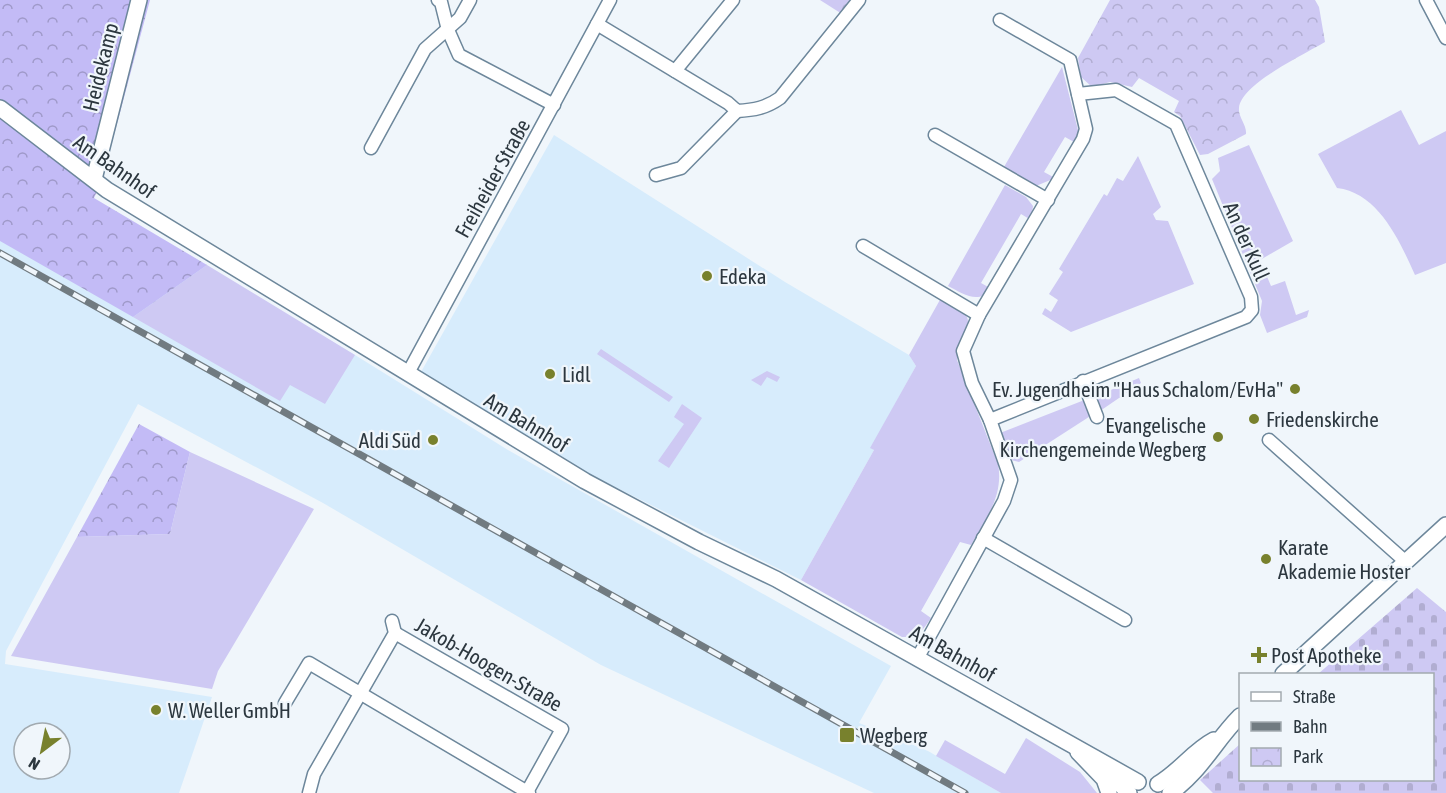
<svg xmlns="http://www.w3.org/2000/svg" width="1446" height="793" font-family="'Asap Condensed',sans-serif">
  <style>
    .built { fill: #d7ecfc; fill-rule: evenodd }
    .green { fill: #cec9f3 }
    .forest { fill: url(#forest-crowns) }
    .cemetery { fill: url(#cemetery-stones) }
    .park { fill: url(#park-crowns) }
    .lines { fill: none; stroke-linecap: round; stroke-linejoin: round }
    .minor-casing { stroke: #6d879b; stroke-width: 15 }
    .tertiary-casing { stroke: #6d879b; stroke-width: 18 }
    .minor { stroke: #fff; stroke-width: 12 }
    .tertiary { stroke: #fff; stroke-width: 15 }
    .rail-casing { stroke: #717b81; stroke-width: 7 }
    .rail { stroke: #f0f6fb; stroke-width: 4.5; stroke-dasharray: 14; stroke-linecap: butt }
    .poi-dot { fill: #78812d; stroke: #f0f6fb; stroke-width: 2 }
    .labels { text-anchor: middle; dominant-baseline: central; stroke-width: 4.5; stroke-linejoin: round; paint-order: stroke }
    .street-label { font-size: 21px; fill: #2c373f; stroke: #f0f6fb }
    .poi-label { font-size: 21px; fill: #2c373f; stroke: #f0f6fb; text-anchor: start }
  </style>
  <defs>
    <pattern id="forest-crowns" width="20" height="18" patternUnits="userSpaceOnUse" patternTransform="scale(1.5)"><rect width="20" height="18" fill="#c3bbf6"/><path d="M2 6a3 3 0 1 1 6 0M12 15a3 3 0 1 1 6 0" fill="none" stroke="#9f99c9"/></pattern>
    <pattern id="cemetery-stones" width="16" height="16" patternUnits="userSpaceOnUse" patternTransform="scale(1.5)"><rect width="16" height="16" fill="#cec9f3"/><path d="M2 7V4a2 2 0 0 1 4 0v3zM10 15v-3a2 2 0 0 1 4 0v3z" fill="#b1add1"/></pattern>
    <pattern id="park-crowns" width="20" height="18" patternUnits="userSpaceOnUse" patternTransform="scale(1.5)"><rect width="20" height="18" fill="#cec9f3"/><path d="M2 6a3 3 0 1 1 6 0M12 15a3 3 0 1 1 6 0" fill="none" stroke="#b1add1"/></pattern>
  </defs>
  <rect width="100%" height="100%" fill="#f0f6fb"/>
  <!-- built -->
  <g class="built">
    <path d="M554 135 785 282 909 355 916 366 871 448 874 450 801 580 589 474 421 372Z"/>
    <path d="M0 186 119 216 355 355 508 450 891 666 859 723 928 751 1001 793H874L601 665 323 503 138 404 6 651 5 664 212 697 179 793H0ZM24 733H60V769H24Z"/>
  </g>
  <!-- green -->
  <g class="green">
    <path d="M1062 67 1079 134 1074 142 1065 137 1044 172 1055 178 1036 186 1004 167Z"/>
    <path d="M1401 110 1419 145 1446 131V263L1415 275C1400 242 1379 193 1337 188L1318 154Z"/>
    <path d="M1249 145 1293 241 1260 260 1271 286 1285 281 1296 315 1309 310 1307 317 1267 333 1260 315 1262 301 1212 179 1220 171 1218 158Z"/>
    <path d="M1138 156 1161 207 1153 214 1156 220 1168 221 1194 284 1071 332 1042 314 1045 308 1051 312 1058 300 1049 294 1063 272 1059 269 1104 194 1107 196 1117 178 1123 181Z"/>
    <path d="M1005 185 1026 197 1033 206 1031 220 1021 214 981 283 990 288C980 306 962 293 948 286Z"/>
    <path d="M207 265 355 355 325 404 290 385 280 401 133 317Z"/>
    <path d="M941 298C991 323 956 325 957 360L998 464C1004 495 986 519 971 545L960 542 921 611 931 618C923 630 918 638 902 637L801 580 874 450 870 448 916 366 909 355Z"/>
    <path d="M601 349 673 397 669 402 597 354Z"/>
    <path d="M767 371 780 377 777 382 767 377 761 386 751 380Z"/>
    <path d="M1139 378 1141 383 1100 411 1094 397Z"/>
    <path d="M1087 399 1092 415 1019 462 1011 460 1000 433Z"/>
    <path d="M682 404 702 418 669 468 658 461 684 424 674 417Z"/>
    <path d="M190 452 314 509 218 671 212 689 11 656 77 537 170 534Z"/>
    <path d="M1026 738 1080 772 1097 793H1001L936 756 945 740 1005 774Z"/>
  </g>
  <!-- forest -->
  <g class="forest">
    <path d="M0 0H150L102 180 94 198 207 265 133 317 0 241Z"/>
    <path d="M139 424 190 452 170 534 77 537Z"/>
  </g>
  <!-- cemetery -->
  <path class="cemetery" d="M1417 588 1446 612V793H1213L1200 780 1240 744V780H1432V674H1318Z"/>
  <!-- park -->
  <g class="park">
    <path d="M820 0H854L842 14Z"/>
    <path d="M1110 0H1315L1319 7 1325 42C1305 54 1241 84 1239 108 1238 117 1247 125 1246 134L1208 154 1200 155 1180 116 1174 112 1179 101 1139 78 1132 87 1110 82 1092 87 1081 77 1078 58Z"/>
  </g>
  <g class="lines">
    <defs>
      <g id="minor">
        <path d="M438 0 441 2 448 30 459 55 554 105"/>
        <path d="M1426 0 1446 38"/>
        <path d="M597 24 728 103 737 111C754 110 766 108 780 98L859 0"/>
        <path d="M675 71 733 0"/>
        <path d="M935 135 1048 200"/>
        <path d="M371 148 425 49 460 18 470 0"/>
        <path d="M656 175 681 168 737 111"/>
        <path d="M863 246 979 315"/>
        <path d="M408 373 610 0"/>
        <path d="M1083 381 1097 417"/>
        <path d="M990 420 1246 317 1252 310 1251 297 1176 124 1116 90 1078 94"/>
        <path d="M1269 440 1406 562"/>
        <path d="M983 538 1125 620"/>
        <path d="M395 633 562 729 527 792"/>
        <path d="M918 657 1004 501 1011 480 990 420 972 383 963 351 979 315 1083 139 1086 129 1070 60 1000 20"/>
        <path d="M285 703 309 663 529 793"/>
        <path d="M309 793 314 774 395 633 392 621"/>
      </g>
      <g id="tertiary">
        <path d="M0 108 107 190 585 481 699 542 776 579 1138 782"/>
        <path d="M94 179 139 0"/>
        <path d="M1283 674 1446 525"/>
        <path d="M1078 752 1104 779 1109 793"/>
        <path d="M1104 769 1129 793"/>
        <path d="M1158 784C1180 771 1193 751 1214 740"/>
        <path d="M1170 793C1200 773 1215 741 1240 716"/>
      </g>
    </defs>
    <!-- minor casing -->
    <use href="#minor" class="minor-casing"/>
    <!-- tertiary casing -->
    <use href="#tertiary" class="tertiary-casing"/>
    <!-- minor -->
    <use href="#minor" class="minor"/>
    <!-- tertiary -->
    <use href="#tertiary" class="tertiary"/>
    <defs>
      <path id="rail" d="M0 253 965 793"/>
    </defs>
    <!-- rail casing -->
    <use href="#rail" class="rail-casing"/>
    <!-- rail -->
    <use href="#rail" class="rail"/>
  </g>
  <!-- markers -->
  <g class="poi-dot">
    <circle cx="707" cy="276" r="6"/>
    <circle cx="550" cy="374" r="6"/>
    <circle cx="1295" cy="389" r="6"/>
    <circle cx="1254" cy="419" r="6"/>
    <circle cx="1218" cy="437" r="6"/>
    <circle cx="433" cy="440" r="6"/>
    <circle cx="1266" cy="559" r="6"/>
    <path d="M1256 646h6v6h6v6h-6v6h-6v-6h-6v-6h6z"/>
    <circle cx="156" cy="710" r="6"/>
    <rect x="839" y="727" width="16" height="16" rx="3"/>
  </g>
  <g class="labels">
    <!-- street labels -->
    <g class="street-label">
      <text transform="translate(100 67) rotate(-76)">Heidekamp</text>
      <text transform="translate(115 166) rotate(35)">Am Bahnhof</text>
      <text transform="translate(492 178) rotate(-61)">Freiheider Straße</text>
      <text transform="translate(1247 241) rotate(66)">An der Kull</text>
      <text transform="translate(527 422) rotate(31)">Am Bahnhof</text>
      <text transform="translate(953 653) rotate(29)">Am Bahnhof</text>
      <text transform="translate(489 664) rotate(30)">Jakob-Hoogen-Straße</text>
    </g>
    <!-- poi labels -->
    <g class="poi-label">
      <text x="719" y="276">Edeka</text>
      <text x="562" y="374">Lidl</text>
      <text x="1283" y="389" text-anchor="end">Ev. Jugendheim "Haus Schalom/EvHa"</text>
      <text x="1266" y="419">Friedenskirche</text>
      <text x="1206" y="425" text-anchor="end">Evangelische<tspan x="1206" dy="24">Kirchengemeinde Wegberg</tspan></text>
      <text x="421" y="440" text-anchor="end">Aldi Süd</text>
      <text x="1278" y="547">Karate<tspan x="1278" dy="24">Akademie Hoster</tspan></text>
      <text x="1271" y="655">Post Apotheke</text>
      <text x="168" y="710">W. Weller GmbH</text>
      <text x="860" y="735">Wegberg</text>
    </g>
  </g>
  <!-- legend -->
  <rect x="1239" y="673" width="195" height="108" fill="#f0f6fb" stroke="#a2aab0" stroke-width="1.5"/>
  <rect x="1251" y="692" width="30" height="9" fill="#ffffff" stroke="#a2aab0" stroke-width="1.5"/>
  <text x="1293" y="703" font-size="18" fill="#2c373f">Straße</text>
  <rect x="1251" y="722" width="30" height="9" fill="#717b81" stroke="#a2aab0" stroke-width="1.5"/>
  <text x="1293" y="733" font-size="18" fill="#2c373f">Bahn</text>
  <rect x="1251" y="748" width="30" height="18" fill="url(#park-crowns)" stroke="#a2aab0" stroke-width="1.5"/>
  <text x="1293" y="763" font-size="18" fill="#2c373f">Park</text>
  <!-- north arrow -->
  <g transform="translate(42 751) rotate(212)"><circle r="28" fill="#f0f6fb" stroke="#a2aab0" stroke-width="1.5"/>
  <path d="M0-4.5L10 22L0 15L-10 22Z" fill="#78812d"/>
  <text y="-9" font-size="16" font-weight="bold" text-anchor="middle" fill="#2c373f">N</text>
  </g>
</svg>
